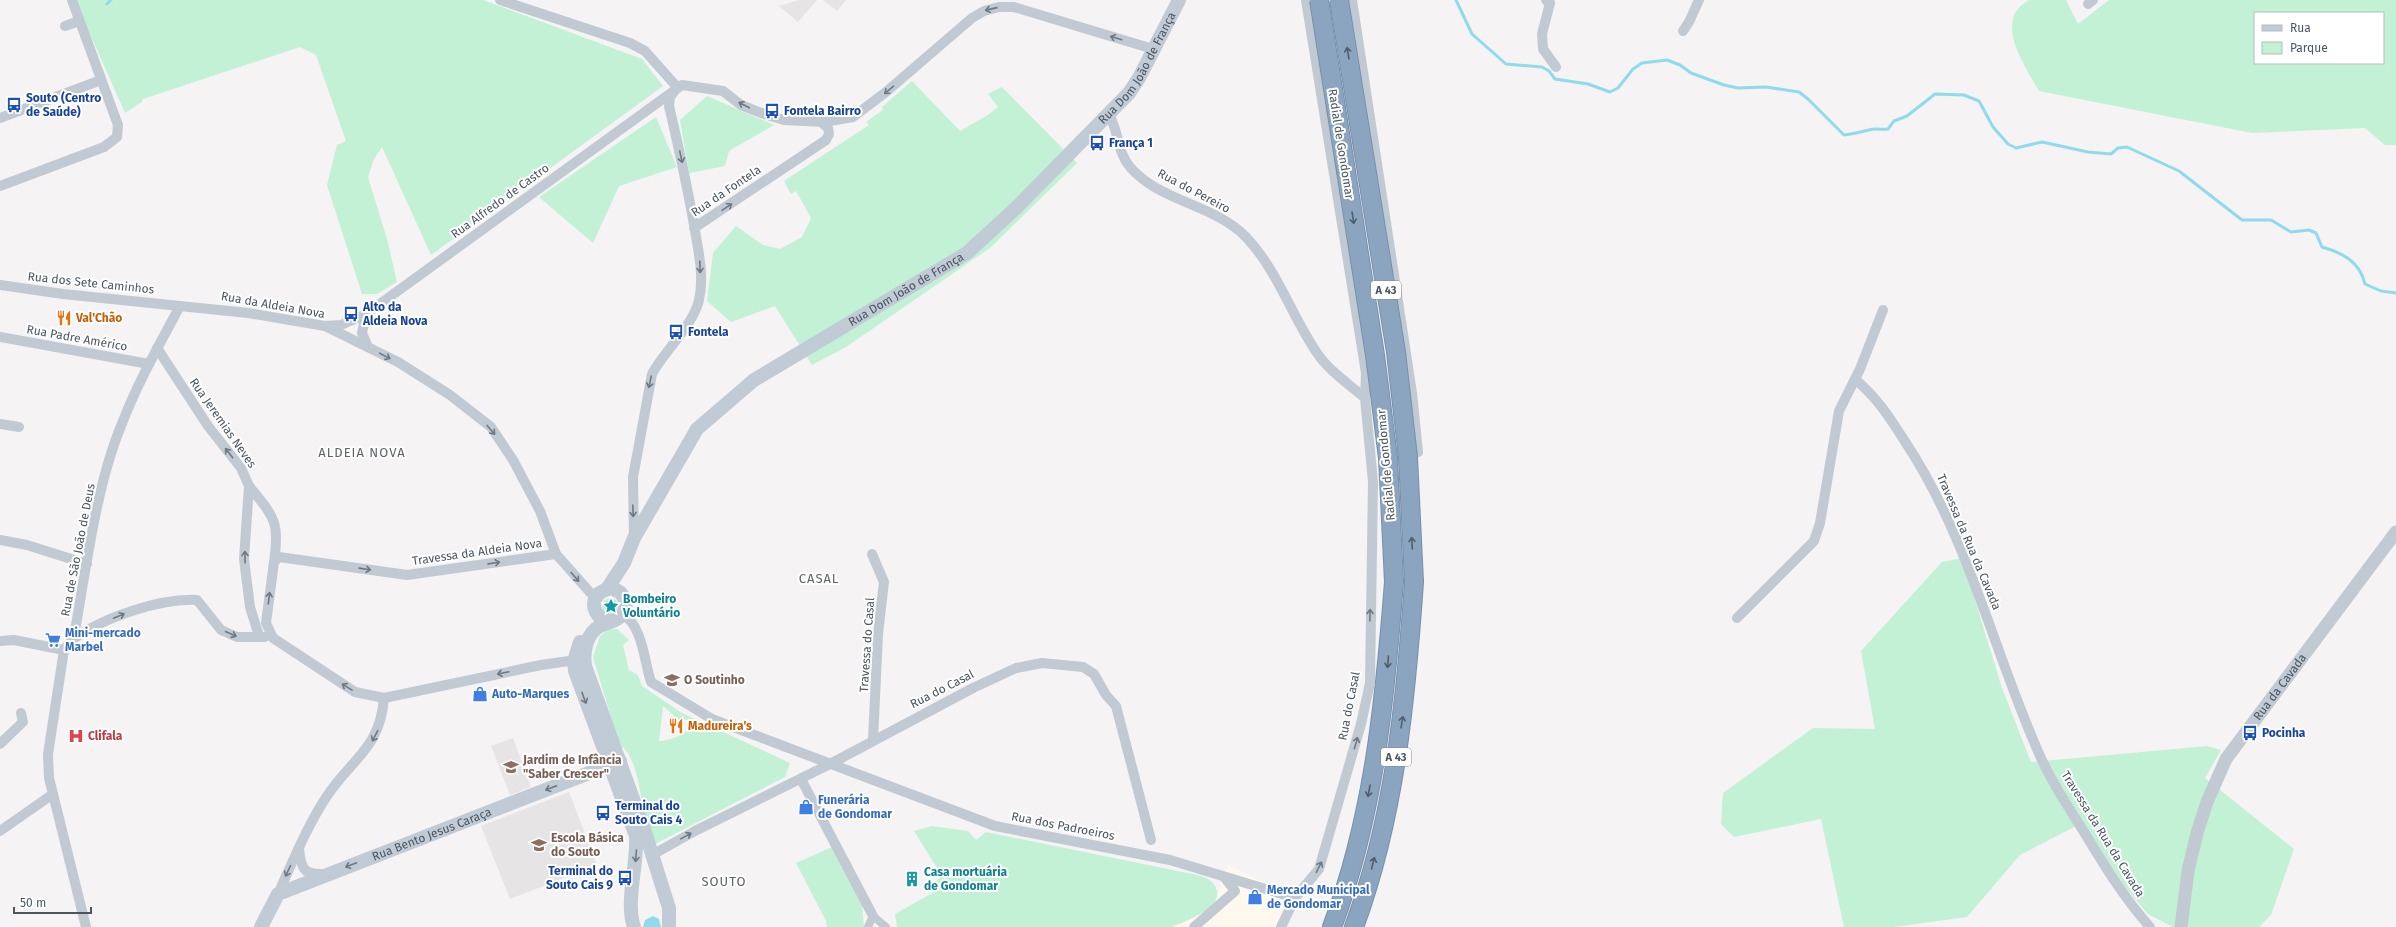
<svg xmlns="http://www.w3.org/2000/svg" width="2396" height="927" font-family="'Fira Sans',sans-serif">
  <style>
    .commercial { fill: #fdf9ef }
    .education { fill: #e6e4e5 }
    .green { fill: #c3f1d5; fill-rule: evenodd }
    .water { fill: #90daee }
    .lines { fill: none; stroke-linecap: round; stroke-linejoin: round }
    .stream { stroke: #90daee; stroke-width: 3 }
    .motorway-casing { stroke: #7690ad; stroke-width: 20 }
    .pedestrian { stroke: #c1cad2; stroke-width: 8 }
    .minor { stroke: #c1cad2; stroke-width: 10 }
    .tertiary { stroke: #c1cad2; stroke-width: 13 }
    .secondary { stroke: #c1cbd6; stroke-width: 14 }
    .motorway { stroke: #8ba5c1; stroke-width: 18 }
    .motorway-bridge-casing { stroke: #7690ad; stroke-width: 20; stroke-linecap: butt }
    .motorway-bridge { stroke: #8ba5c1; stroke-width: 18 }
    .oneway { stroke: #6e7983 }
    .oneway2 { stroke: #505e6b }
    .oneway3 { stroke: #6e7984 }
    .labels { text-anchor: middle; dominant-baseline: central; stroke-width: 4; stroke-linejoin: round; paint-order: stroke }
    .shield { fill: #fff; stroke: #808990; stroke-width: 1 }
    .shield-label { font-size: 11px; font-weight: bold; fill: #4a5661 }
    .street-label { font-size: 12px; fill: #4a5661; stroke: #fff }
    .transit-label { font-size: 12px; font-weight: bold; fill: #164399; stroke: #fff; text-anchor: start }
    .food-label { font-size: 12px; font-weight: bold; fill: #c56008; stroke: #fff; text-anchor: start }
    .culture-label { font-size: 12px; font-weight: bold; fill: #0d838f; stroke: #fff; text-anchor: start }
    .shop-label { font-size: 12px; font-weight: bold; fill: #366cbe; stroke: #fff; text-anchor: start }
    .education-label { font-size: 12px; font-weight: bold; fill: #785e54; stroke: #fff; text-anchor: start }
    .health-label { font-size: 12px; font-weight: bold; fill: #be3a42; stroke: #fff; text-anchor: start }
    .neighbourhood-label { font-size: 13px; letter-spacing: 1px; fill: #5f6368; stroke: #fff }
  </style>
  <rect width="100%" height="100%" fill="#f5f3f3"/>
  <!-- commercial -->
  <path class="commercial" d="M1228 865 1295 898 1284 927H1172L1194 918 1214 905Z"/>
  <!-- education -->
  <g class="education">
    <path d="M799 0H817L798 22 779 6Z"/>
    <path d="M823 0H846L837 11Z"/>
    <path d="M513 738 531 787 510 795 491 746Z"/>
    <path d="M569 792 597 865 510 899 481 826Z"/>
  </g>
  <!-- green -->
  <g class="green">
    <path d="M75 0H483L642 59 663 86 431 255 382 147 374 159 368 177 387 239 397 282 377 294H362L327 185 337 145 346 141 316 55 300 47 143 99 142 102 125 113Z"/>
    <path d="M2029 0H2066L2078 24 2109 0H2396V145H2385L2365 128 2252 133 2039 91C2025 66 1992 20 2029 0ZM2255 13H2383V63H2255Z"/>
    <path d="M912 81 960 131 988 115 998 107 988 94 1002 87 1077 163 990 248 846 347 812 365 775 306 731 322 707 301 713 253 736 226 763 245 780 249 802 237 811 218 796 191 791 194 784 181 869 125 866 122 883 110 882 107Z"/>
    <path d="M707 96 774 125 729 151 725 166 689 173 680 120Z"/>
    <path d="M656 117 677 167 619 186 593 243 539 197Z"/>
    <path d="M1962 558 2002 688 2031 762 2207 746 2221 750 2205 778 2294 849 2271 915 2259 927H2173L2148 914 2105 864 2082 823 2020 855 1967 917 1894 927H1844L1821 819 1734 837 1721 824 1723 793 1813 728 1875 729 1861 651 1942 562Z"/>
    <circle cx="610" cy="606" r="8"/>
    <path d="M617 629 629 640 623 645 629 670 638 675 642 686 682 713 790 763 785 777 655 844C651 831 646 819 643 806 638 785 637 757 619 744L593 657 600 636 608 630ZM663 706 680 721 684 719 693 723C688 734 670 741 659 741Z"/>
    <path d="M932 826 968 831 976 840 986 832 1197 875C1207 878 1214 880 1217 891 1221 909 1185 921 1172 927H897L895 914 934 892 930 886 942 876 914 831Z"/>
    <path d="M832 847 862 905 864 927H827L826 921 796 863Z"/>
  </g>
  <!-- water -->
  <path class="water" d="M653 916 659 919 661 927H643L645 920Z"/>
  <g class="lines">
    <!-- stream -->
    <g class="stream">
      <path d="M1456 0 1472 34 1506 64 1542 67 1549 71 1555 79 1588 84 1610 92 1618 88 1633 69 1642 63 1667 60 1680 65 1691 73 1724 85 1738 88 1766 87 1799 92 1808 99 1844 135C1853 134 1860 132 1869 130 1875 128 1882 130 1888 129L1894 121 1907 116 1935 94 1964 95 1979 101 1993 127 2008 144 2016 148 2042 142 2088 152 2111 154 2118 148 2127 147 2179 171 2242 220H2271L2291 232 2309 230 2316 233 2322 247C2343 253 2360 262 2365 284L2381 291 2396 293"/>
      <path d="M107 4 111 0"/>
    </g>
    <defs>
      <g id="motorway">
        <path d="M1332 927C1374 816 1385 699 1394 582"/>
        <path d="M1354 927C1395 817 1406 698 1414 582"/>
      </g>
    </defs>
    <!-- motorway casing -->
    <use href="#motorway" class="motorway-casing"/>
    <!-- pedestrian -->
    <path class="pedestrian" d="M868 927 873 916 886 927"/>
    <!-- minor -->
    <g class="minor">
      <path d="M500 0 630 43 645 51 677 87"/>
      <path d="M1352 0 1412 393 1418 452 1384 458"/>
      <path d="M1546 0 1550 3 1542 34 1543 49 1556 67"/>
      <path d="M2088 4 2093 0"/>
      <path d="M65 26 79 21"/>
      <path d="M1683 31 1689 22 1699 0"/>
      <path d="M1109 115C1119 131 1117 152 1130 167 1160 202 1214 204 1246 237 1278 271 1291 315 1317 353 1329 371 1349 384 1365 398"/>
      <path d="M0 118 101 80"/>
      <path d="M0 186 104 147 117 137 118 125 72 0"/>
      <path d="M694 228 826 140 829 134 828 128 821 122"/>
      <path d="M0 285 63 294 248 313 325 326 398 362 450 395 491 427 513 460 540 511 556 554 595 598"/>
      <path d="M366 314 362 333 368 347"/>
      <path d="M325 326 341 325 366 314 682 85 723 91 741 105 764 114 784 120 824 122 853 117 886 92 972 18 984 11 999 7H1014L1153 49"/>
      <path d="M0 337 149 364"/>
      <path d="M157 348 208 426 241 468 249 486 244 559 250 607 259 636"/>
      <path d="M1855 379C1878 399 1888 415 1904 440 1967 534 1992 646 2037 749 2049 778 2067 805 2084 832 2104 865 2124 898 2150 927"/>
      <path d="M0 424 19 427"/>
      <path d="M249 486C274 517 280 521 274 562"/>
      <path d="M634 537 633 477 652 374C664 351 693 326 699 300 705 274 697 245 693 219 686 181 678 144 669 106L670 97 675 90"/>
      <path d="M0 540 27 545 87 564"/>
      <path d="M556 554 407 575 279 557 274 562 266 623 273 638 355 692 384 698 541 665 569 661 579 663"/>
      <path d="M872 554 884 582 878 634 873 740"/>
      <path d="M623 614C643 627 644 661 651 682L712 719 995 826 1170 860 1295 898 1281 927"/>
      <path d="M1737 618 1814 541 1820 523 1839 411 1860 369 1883 310"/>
      <path d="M72 640C102 618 160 598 197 600L221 630 237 637H265"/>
      <path d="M0 641 14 640 64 650"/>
      <path d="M0 744 23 722 21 713"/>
      <path d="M801 779 873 916"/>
      <path d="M0 831 53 794"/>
      <path d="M299 849C301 867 303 875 322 874"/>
      <path d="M652 855 695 831 832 763 973 688 1016 668 1042 663 1083 667 1094 674 1106 695 1116 706 1151 840"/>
      <path d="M278 894C293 861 307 826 327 796 352 758 380 749 384 698"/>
      <path d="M1295 898 1319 869 1361 724 1370 683 1373 482 1365 398 1366 373 1306 0"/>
      <path d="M86 927 49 778 48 754 64 650 72 640 76 625C87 562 97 484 121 426 137 384 159 345 180 306"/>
      <path d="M1194 927 1235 891 1225 878"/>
    </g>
    <!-- tertiary -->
    <path class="tertiary" id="s1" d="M2181 927 2188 871 2197 833 2207 802 2226 759 2396 532"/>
    <!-- secondary -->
    <g class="secondary">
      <path id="s2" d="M607 589 624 563 634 538 697 429 754 380 967 253 1016 208 1129 93 1139 78 1179 0"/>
      <path d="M613 621C597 621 589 607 598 594 603 591 607 588 612 589 625 591 629 606 622 615 617 621 607 623 600 626 586 633 583 653 585 666L645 832 669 908V927"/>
      <path d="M580 642 574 661 575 671 636 836C638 864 625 902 634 927"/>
      <path id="s3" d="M261 927 278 894 620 761"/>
    </g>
    <!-- motorway -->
    <use href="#motorway" class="motorway"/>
    <defs>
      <g id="motorway-bridge">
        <path d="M1319 0 1375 355 1388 458 1394 582"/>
        <path d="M1339 0 1396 352 1408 457 1414 582"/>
      </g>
    </defs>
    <!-- motorway-bridge casing -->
    <use href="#motorway-bridge" class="motorway-bridge-casing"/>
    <!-- motorway-bridge -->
    <use href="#motorway-bridge" class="motorway-bridge"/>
  </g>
  <!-- one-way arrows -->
  <defs><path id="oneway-shaft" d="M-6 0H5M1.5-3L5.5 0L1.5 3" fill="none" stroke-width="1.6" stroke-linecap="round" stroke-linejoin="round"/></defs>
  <g class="oneway">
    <use href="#oneway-shaft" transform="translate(991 9) rotate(167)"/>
    <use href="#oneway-shaft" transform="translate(1116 38) rotate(-163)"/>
    <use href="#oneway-shaft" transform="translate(889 90) rotate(140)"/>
    <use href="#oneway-shaft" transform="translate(744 105) rotate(-153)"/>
    <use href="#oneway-shaft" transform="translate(681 157) rotate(78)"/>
    <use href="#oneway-shaft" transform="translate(727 207) rotate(-34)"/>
    <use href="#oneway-shaft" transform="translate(700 267) rotate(88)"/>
    <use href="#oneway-shaft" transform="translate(385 356) rotate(28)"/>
    <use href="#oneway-shaft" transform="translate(650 382) rotate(102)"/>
    <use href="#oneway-shaft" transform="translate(491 430) rotate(50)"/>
    <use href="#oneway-shaft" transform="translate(229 453) rotate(-128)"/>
    <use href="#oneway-shaft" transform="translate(633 511) rotate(88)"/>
    <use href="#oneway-shaft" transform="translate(245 557) rotate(-91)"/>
    <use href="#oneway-shaft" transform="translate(494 563) rotate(-8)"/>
    <use href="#oneway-shaft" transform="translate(365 569) rotate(8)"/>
    <use href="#oneway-shaft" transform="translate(575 577) rotate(50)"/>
    <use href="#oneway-shaft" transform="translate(269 598) rotate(-83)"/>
    <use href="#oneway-shaft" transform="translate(1370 615) rotate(-89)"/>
    <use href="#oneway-shaft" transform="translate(119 616) rotate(-22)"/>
    <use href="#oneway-shaft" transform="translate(231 634) rotate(24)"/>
    <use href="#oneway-shaft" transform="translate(503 673) rotate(168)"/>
    <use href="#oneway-shaft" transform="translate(347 687) rotate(-148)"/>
    <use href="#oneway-shaft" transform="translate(375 736) rotate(117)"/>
    <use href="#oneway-shaft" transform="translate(1356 743) rotate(-74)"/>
    <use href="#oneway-shaft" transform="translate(686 836) rotate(-29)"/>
    <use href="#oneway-shaft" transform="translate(1319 867) rotate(-63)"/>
    <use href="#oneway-shaft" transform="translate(288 871) rotate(115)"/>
  </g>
  <g class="oneway2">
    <use href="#oneway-shaft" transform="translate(1348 53) rotate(-99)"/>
    <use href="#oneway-shaft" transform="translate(1353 218) rotate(81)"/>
    <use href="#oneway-shaft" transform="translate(1412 543) rotate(-93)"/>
    <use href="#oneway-shaft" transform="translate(1388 662) rotate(94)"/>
    <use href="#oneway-shaft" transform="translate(1402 722) rotate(-81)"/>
    <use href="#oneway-shaft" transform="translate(1369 791) rotate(101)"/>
    <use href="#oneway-shaft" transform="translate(1373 863) rotate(-76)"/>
  </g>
  <g class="oneway3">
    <use href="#oneway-shaft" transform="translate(584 698) rotate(70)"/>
    <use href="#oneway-shaft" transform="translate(551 788) rotate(159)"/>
    <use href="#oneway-shaft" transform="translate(636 856) rotate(94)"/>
    <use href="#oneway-shaft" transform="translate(351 865) rotate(159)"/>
  </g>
  <!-- icons -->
  <defs>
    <symbol id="bus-bare" viewBox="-9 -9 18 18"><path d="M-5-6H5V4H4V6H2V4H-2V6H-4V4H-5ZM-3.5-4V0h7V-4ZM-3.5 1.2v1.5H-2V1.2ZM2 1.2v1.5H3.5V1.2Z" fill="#1a4fb4" stroke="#fff" stroke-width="2.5" paint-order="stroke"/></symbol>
    <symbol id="restaurant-bare" viewBox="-9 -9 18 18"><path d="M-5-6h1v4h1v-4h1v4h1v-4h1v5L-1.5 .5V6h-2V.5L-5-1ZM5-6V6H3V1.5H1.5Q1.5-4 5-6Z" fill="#e8710a" stroke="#fff" stroke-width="2.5" paint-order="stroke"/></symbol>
    <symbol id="sight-bare" viewBox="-9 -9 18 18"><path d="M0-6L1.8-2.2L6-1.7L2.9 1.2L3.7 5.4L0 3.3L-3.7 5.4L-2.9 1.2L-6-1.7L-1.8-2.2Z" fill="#0f9aa8" stroke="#fff" stroke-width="2.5" paint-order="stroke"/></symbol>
    <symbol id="supermarket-bare" viewBox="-9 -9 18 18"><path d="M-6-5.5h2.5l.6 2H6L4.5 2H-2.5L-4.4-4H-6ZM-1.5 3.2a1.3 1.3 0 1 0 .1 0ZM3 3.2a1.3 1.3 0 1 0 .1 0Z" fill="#3f7fe0" stroke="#fff" stroke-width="2.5" paint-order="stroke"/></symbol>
    <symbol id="school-bare" viewBox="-9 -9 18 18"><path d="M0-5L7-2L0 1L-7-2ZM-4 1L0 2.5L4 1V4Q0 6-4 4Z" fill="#8d6e63" stroke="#fff" stroke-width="2.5" paint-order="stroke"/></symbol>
    <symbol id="shop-bare" viewBox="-9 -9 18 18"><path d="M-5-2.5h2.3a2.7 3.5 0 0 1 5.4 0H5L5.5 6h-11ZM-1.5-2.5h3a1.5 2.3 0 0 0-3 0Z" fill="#3f7fe0" stroke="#fff" stroke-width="2.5" paint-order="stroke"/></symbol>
    <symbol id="hospital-bare" viewBox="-9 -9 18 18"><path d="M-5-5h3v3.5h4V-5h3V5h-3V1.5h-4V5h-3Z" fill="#e0444e" stroke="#fff" stroke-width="2.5" paint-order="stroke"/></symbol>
    <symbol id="building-bare" viewBox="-9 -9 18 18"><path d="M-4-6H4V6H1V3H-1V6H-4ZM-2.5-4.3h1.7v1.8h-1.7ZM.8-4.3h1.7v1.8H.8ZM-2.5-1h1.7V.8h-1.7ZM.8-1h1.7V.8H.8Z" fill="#0f9aa8" stroke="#fff" stroke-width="2.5" paint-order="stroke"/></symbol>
  </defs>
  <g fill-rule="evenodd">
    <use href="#bus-bare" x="3" y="94" width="22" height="22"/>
    <use href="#bus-bare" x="761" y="100" width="22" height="22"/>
    <use href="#bus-bare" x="1086" y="132" width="22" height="22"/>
    <use href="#bus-bare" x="340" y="303" width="22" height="22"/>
    <use href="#restaurant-bare" x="53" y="307" width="22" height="22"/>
    <use href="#bus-bare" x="665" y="321" width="22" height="22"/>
    <use href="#sight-bare" x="600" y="595" width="22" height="22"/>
    <use href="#supermarket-bare" x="42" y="629" width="22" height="22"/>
    <use href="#school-bare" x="661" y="669" width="22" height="22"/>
    <use href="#shop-bare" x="469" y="683" width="22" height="22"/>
    <use href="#restaurant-bare" x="665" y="715" width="22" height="22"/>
    <use href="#bus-bare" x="2239" y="722" width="22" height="22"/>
    <use href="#hospital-bare" x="65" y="725" width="22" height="22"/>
    <use href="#school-bare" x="500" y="756" width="22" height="22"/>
    <use href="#shop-bare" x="795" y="796" width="22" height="22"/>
    <use href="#bus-bare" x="592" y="802" width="22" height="22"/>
    <use href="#school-bare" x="528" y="834" width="22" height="22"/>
    <use href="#bus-bare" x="614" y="867" width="22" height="22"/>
    <use href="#building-bare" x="901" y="868" width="22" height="22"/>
    <use href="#shop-bare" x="1244" y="886" width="22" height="22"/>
  </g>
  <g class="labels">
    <!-- shield labels -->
    <g class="shield">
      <rect x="1371" y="281" width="30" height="18" rx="3"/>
      <rect x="1381" y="748" width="30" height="18" rx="3"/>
    </g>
    <g class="shield-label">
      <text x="1386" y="290">A 43</text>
      <text x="1396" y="757">A 43</text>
    </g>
    <!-- street labels -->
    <g class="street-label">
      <text stroke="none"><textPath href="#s2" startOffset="760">Rua Dom João de França</textPath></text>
      <text transform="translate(1341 144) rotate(81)">Radial de Gondomar</text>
      <text transform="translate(726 191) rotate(-34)">Rua da Fontela</text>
      <text transform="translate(1194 191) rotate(28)">Rua do Pereiro</text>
      <text transform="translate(500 201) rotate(-36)">Rua Alfredo de Castro</text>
      <text transform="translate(91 283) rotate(6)">Rua dos Sete Caminhos</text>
      <text stroke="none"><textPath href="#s2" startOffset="436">Rua Dom João de França</textPath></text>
      <text transform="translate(273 305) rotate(10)">Rua da Aldeia Nova</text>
      <text transform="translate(77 338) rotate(10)">Rua Padre Américo</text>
      <text transform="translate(223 423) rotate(55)">Rua Jeremias Neves</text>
      <text transform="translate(1386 465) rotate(-95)">Radial de Gondomar</text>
      <text transform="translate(1969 542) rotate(67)">Travessa da Rua da Cavada</text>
      <text transform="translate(78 550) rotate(-79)">Rua de São João de Deus</text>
      <text transform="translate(477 552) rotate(-8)">Travessa da Aldeia Nova</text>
      <text transform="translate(867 645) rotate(-86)">Travessa do Casal</text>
      <text stroke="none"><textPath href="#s1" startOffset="265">Rua da Cavada</textPath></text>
      <text transform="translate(942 689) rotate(-27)">Rua do Casal</text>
      <text transform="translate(1349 706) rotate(-79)">Rua do Casal</text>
      <text transform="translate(1063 826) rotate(11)">Rua dos Padroeiros</text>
      <text stroke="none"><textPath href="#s3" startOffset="202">Rua Bento Jesus Caraça</textPath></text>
      <text transform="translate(2103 834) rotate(58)">Travessa da Rua da Cavada</text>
    </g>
    <!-- transit labels -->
    <g class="transit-label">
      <text x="26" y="98">Souto (Centro<tspan x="26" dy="14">de Saúde)</tspan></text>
      <text x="784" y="111">Fontela Bairro</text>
      <text x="1109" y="143">França 1</text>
      <text x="363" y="307">Alto da<tspan x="363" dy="14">Aldeia Nova</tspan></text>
      <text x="688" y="332">Fontela</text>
      <text x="2262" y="733">Pocinha</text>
      <text x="615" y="806">Terminal do<tspan x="615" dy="14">Souto Cais 4</tspan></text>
      <text x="613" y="871" text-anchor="end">Terminal do<tspan x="613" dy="14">Souto Cais 9</tspan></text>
    </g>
    <!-- food labels -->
    <g class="food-label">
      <text x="76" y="318">Val'Chão</text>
      <text x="688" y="726">Madureira's</text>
    </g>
    <!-- culture labels -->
    <g class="culture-label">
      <text x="623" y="599">Bombeiro<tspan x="623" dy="14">Voluntário</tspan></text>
      <text x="924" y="872">Casa mortuária<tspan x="924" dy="14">de Gondomar</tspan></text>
    </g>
    <!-- shop labels -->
    <g class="shop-label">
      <text x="65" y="633">Mini-mercado<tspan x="65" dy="14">Marbel</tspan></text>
      <text x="492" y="694">Auto-Marques</text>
      <text x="818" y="800">Funerária<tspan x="818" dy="14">de Gondomar</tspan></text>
      <text x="1267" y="890">Mercado Municipal<tspan x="1267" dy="14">de Gondomar</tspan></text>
    </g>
    <!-- education labels -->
    <g class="education-label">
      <text x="684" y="680">O Soutinho</text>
      <text x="523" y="760">Jardim de Infância<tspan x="523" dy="14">"Saber Crescer"</tspan></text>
      <text x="551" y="838">Escola Básica<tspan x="551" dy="14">do Souto</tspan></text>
    </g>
    <!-- health labels -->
    <g class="health-label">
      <text x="88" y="736">Clifala</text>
    </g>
    <!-- neighbourhood labels -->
    <g class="neighbourhood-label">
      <text x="362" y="452">ALDEIA NOVA</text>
      <text x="819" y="578">CASAL</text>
      <text x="724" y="881">SOUTO</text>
    </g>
  </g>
  <!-- legend -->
  <rect x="2254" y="12" width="130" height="52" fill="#ffffff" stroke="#b7bbc0"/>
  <rect x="2262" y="25" width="20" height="6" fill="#c1cbd6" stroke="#b7bbc0"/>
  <text x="2290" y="32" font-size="12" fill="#4a5661">Rua</text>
  <rect x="2262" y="42" width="20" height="12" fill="#c3f1d5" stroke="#b7bbc0"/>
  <text x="2290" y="52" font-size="12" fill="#4a5661">Parque</text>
  <!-- scale -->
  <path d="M14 907v6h77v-6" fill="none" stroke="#4a5661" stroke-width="2"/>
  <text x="20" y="907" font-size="12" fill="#4a5661" stroke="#ffffff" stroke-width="3" paint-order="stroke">50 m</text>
</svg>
